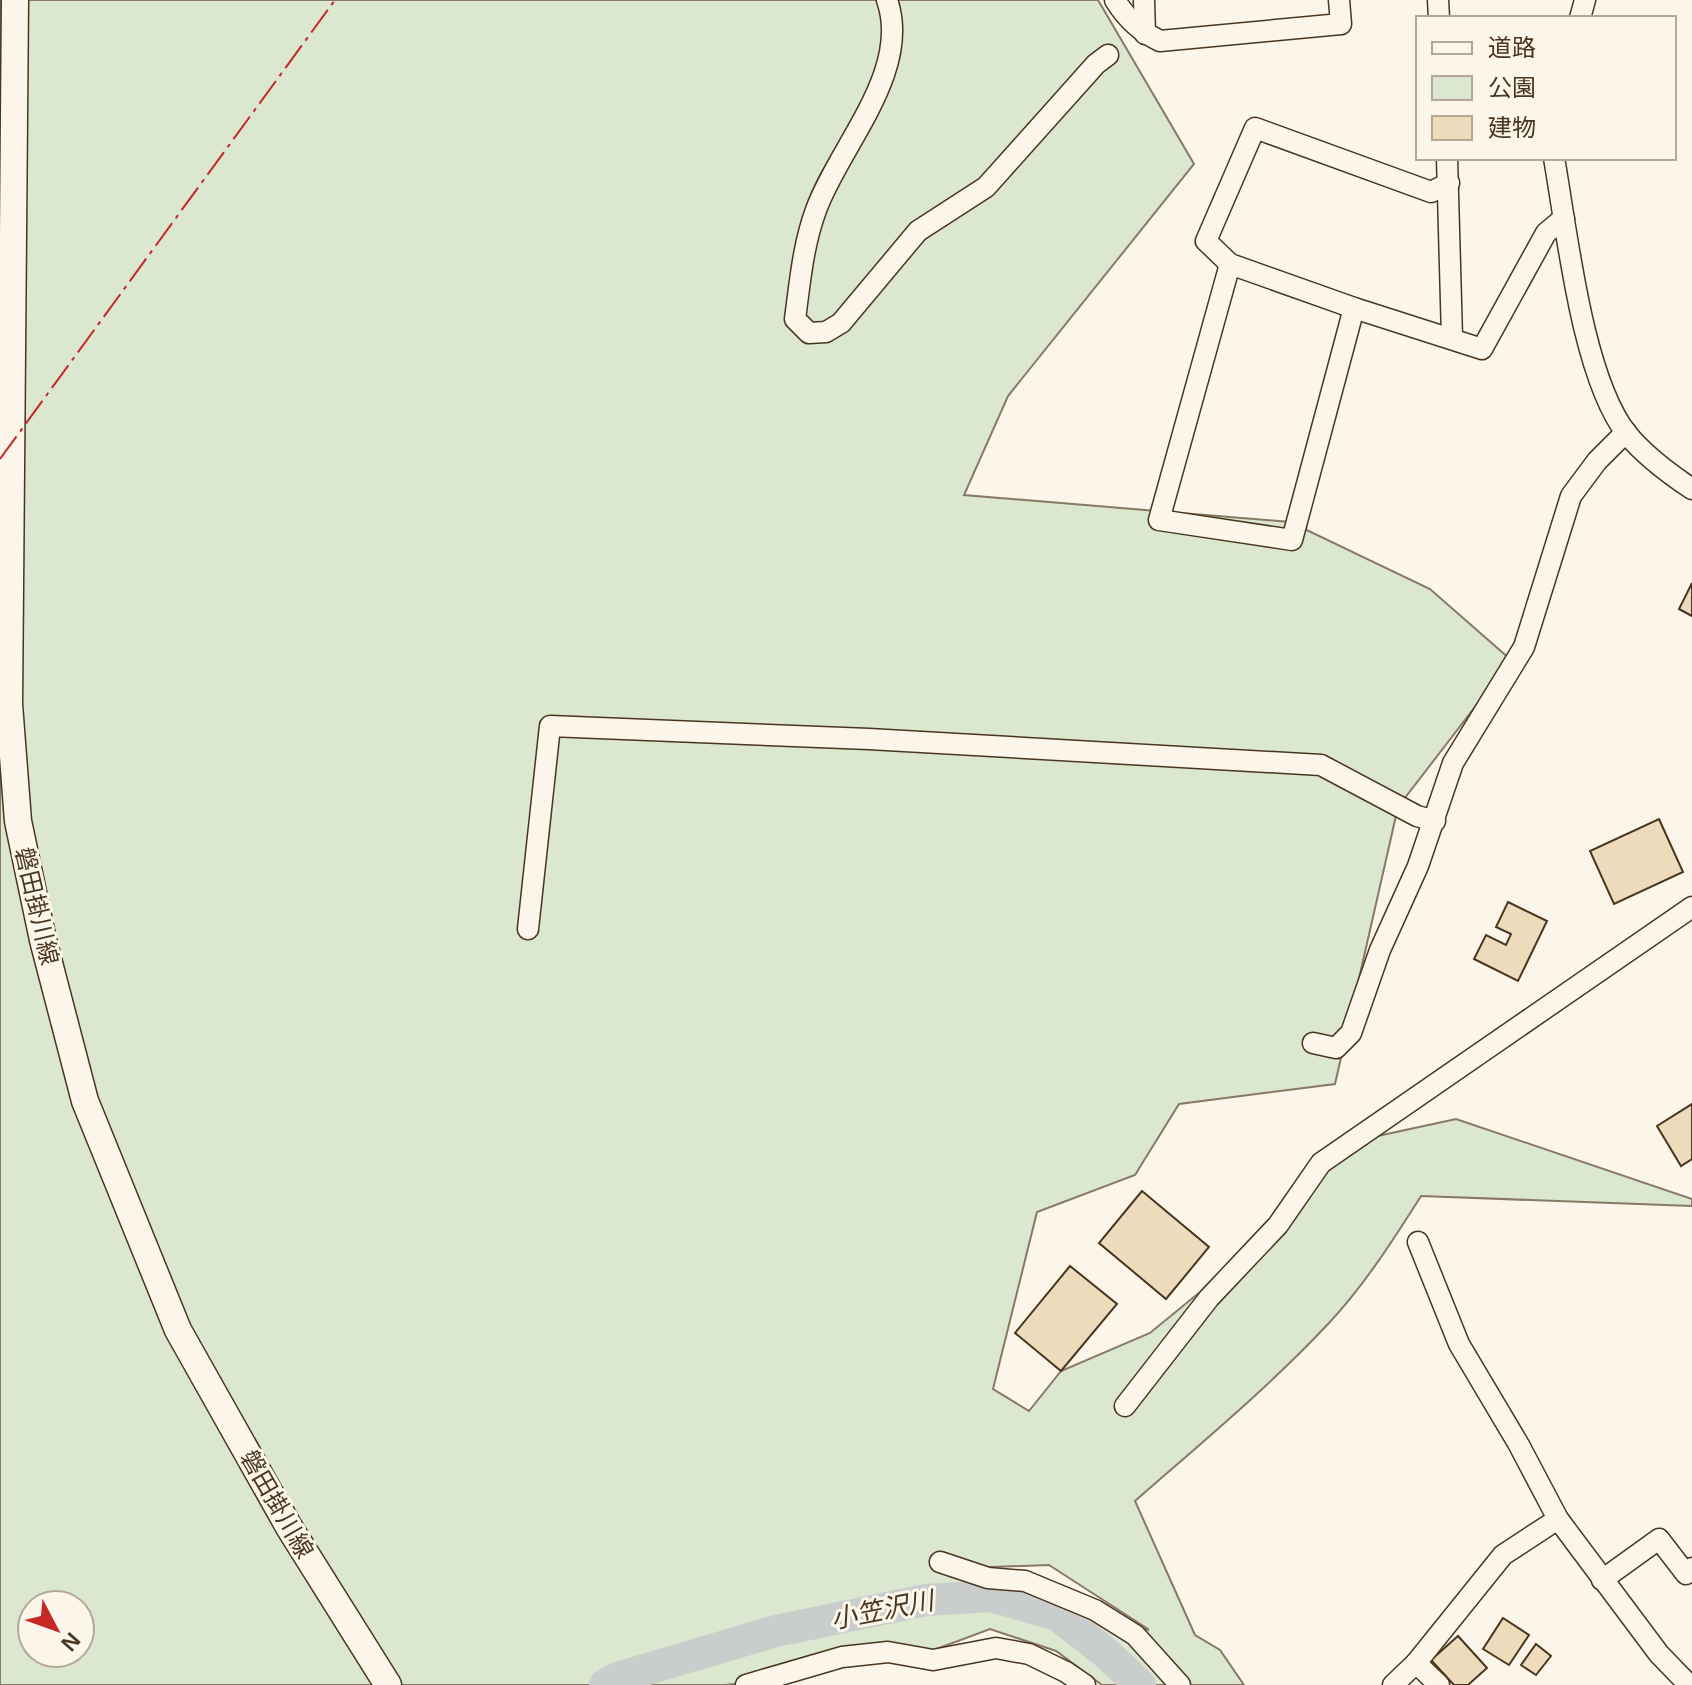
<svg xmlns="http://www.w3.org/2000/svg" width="1692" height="1685" font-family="Arial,'Noto Sans JP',sans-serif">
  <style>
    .green { fill: #dce7d0; stroke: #887966; stroke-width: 2; fill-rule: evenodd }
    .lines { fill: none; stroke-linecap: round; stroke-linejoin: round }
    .river { stroke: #c9cecd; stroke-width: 32 }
    .building { fill: #ecdcbc; stroke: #4a3520; stroke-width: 2 }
    .minor-casing { stroke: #4a3520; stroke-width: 23 }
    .major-casing { stroke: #4a3520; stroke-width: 29 }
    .minor { stroke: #fbf6e9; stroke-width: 20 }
    .major { stroke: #fbf6e9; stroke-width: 26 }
    .power { stroke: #c62828; stroke-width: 2; stroke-dasharray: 28 6 4 6; stroke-linecap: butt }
    .labels { text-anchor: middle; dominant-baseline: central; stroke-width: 6; stroke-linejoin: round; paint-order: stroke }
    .street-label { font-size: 24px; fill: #4a3520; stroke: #fbf6e9 }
    .water-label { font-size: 26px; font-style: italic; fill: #4a3520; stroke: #fbf6e9 }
  </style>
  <rect width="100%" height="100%" fill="#fbf6e9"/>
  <!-- green -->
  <path class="green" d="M0 0H1098L1194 164 1008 396 964 495 1290 522 1430 589 1511 660 1398 807 1335 1084 1179 1104 1135 1175 1037 1212 993 1389 1029 1411 1061 1371 1150 1333 1261 1242 1350 1142 1456 1119 1692 1199V1206L1421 1196C1393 1240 1364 1286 1328 1324 1269 1387 1200 1444 1135 1501L1195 1635 1220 1650 1244 1685H1102L1056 1651 990 1629 915 1657 861 1655 760 1681 725 1685H0ZM1049 1565 1148 1629V1630L938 1569ZM32 1605H80V1653H32Z"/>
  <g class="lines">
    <!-- river -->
    <path class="river" d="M605 1685 617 1678 776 1631 926 1600 991 1596 1057 1615 1106 1653 1140 1685"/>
  </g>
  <!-- building -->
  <g class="building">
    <path d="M1692 583V616L1679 609Z"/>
    <path d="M1659 819 1683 872 1614 904 1590 851Z"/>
    <path d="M1508 902 1547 921 1518 981 1474 959 1486 935 1506 945 1511 934 1496 927Z"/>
    <path d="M1692 1104V1159L1681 1166 1657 1126Z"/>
    <path d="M1142 1191 1209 1247 1166 1299 1099 1243Z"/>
    <path d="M1070 1266 1117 1304 1061 1371 1015 1333Z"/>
    <path d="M1503 1618 1529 1635 1509 1665 1483 1649Z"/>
    <path d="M1458 1636 1487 1668 1468 1685H1454L1431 1660Z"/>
    <path d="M1536 1644 1551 1656 1536 1675 1521 1665Z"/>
  </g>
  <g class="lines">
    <defs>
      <g id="minor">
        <path d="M887 0C912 72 839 146 816 210 803 245 800 282 795 319L809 333 826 332 841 323 918 231 986 187 1096 64 1108 55"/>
        <path d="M1115 0C1126 18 1141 32 1160 41L1341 24 1339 0"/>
        <path d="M1144 0 1145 34"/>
        <path d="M1438 0 1439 18"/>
        <path d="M1580 18 1585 0"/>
        <path d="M1447 158 1452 338"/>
        <path d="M1554 158C1567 231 1582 377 1627 434 1645 456 1668 473 1692 489"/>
        <path d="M1449 183 1431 192 1255 128 1206 241 1230 264 1354 308 1482 349 1546 233 1564 218"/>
        <path d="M1230 264 1159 520 1292 540 1354 308"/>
        <path d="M528 929 550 726 869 739 1321 765 1417 816 1435 821"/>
        <path d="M1313 1043 1336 1048 1351 1033 1380 950 1418 866 1453 763 1524 647 1571 496 1597 461 1626 432"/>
        <path d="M1418 1242 1459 1344 1519 1445 1558 1519 1659 1654 1689 1685"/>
        <path d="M1125 1406 1209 1298 1278 1225 1321 1163 1692 907"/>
        <path d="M940 1562 988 1578 1025 1581 1095 1610 1135 1635 1180 1685"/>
        <path d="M1602 1580 1659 1539 1686 1574 1692 1568"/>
        <path d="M1416 1663 1439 1685"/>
        <path d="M746 1685 842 1657 888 1652 933 1660 996 1648 1029 1654 1066 1672 1085 1685"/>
        <path d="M1393 1685 1416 1663 1503 1555 1558 1519"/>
      </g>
      <path id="major" d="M15 0 9 704 18 821 43 940 85 1101 178 1330 289 1527 388 1685"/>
    </defs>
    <!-- minor casing -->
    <use href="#minor" class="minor-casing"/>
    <!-- major casing -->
    <use href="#major" class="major-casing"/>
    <!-- minor -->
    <use href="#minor" class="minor"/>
    <!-- major -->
    <use href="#major" class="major"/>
    <!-- power -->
    <path class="power" d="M0 459 335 0"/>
  </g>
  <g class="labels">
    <!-- street labels -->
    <g class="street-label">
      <text transform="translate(37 906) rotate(77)">磐田掛川線</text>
      <text transform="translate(277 1504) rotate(60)">磐田掛川線</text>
    </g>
    <!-- water labels -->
    <g class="water-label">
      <text transform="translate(882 1610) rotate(-11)">小笠沢川</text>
    </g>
  </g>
  <!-- legend -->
  <rect x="1416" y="16" width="260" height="144" fill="#fbf6e9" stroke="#b4a999" stroke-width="2"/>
  <rect x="1432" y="42" width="40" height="12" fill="#fbf6e9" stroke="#b4a999" stroke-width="2"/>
  <text x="1488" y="56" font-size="24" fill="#4a3520">道路</text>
  <rect x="1432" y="76" width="40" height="24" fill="#dce7d0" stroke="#b4a999" stroke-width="2"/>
  <text x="1488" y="96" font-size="24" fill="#4a3520">公園</text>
  <rect x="1432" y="116" width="40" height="24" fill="#ecdcbc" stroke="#b4a999" stroke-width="2"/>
  <text x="1488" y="136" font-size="24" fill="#4a3520">建物</text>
  <!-- north arrow -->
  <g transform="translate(56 1629) rotate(131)"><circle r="38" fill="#fbf6e9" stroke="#b4a999" stroke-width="2"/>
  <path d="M0-6L14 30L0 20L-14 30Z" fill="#c62828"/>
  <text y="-12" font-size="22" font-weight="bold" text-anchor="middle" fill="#4a3520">N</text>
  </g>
</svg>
